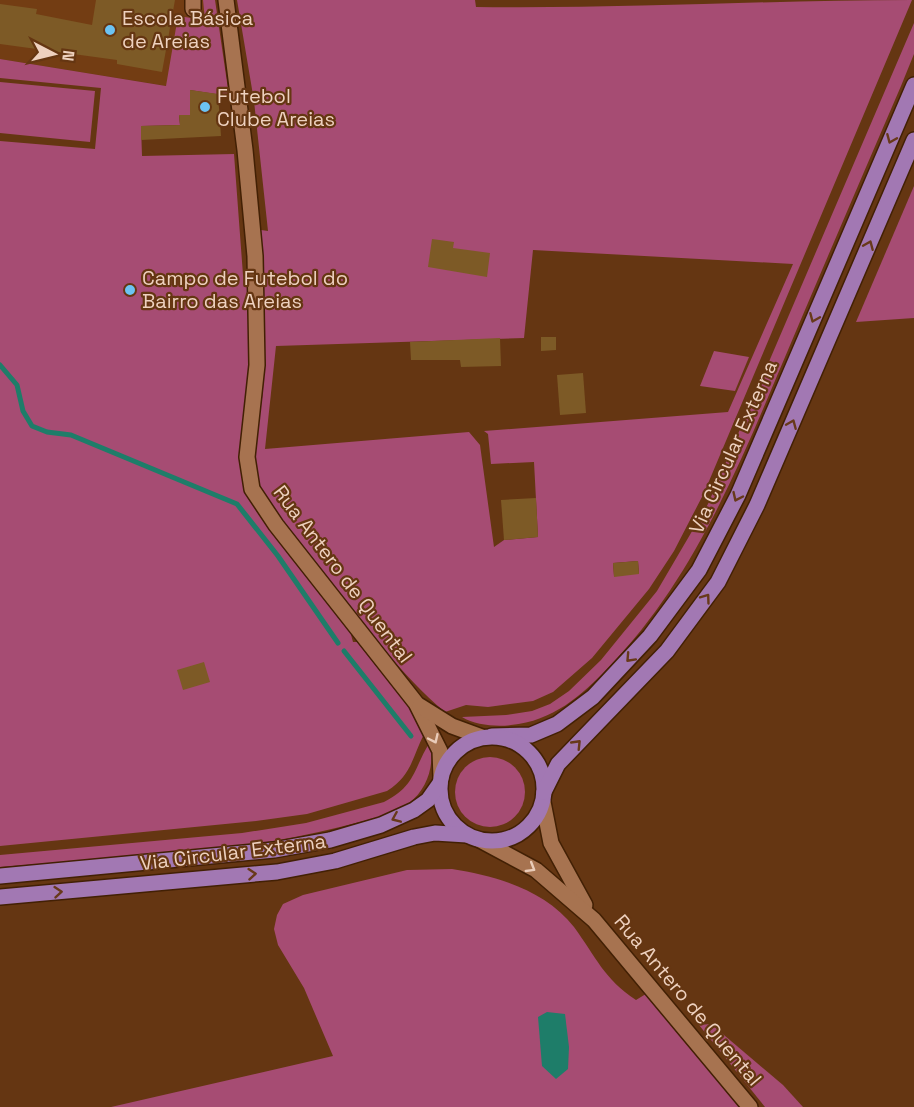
<svg xmlns="http://www.w3.org/2000/svg" width="914" height="1107" font-family="'Space Grotesk',sans-serif">
  <style>
    .built { fill: #733d13 }
    .green { fill: #a64c73; fill-rule: evenodd }
    .water { fill: #1e7d69 }
    .lines { fill: none; stroke-linecap: round; stroke-linejoin: round }
    .stream { stroke: #1e7d69; stroke-width: 5 }
    .building { fill: #7d5a26 }
    .minor-casing { stroke: #422004; stroke-width: 18 }
    .major-casing { stroke: #422004; stroke-width: 18 }
    .minor { stroke: #a77350; stroke-width: 15 }
    .major { stroke: #a278b3; stroke-width: 15 }
    .oneway { stroke: #68391a }
    .oneway2 { stroke: #eaccb9 }
    .poi-dot { fill: #6cc3f2; stroke: #653612; stroke-width: 2 }
    .labels { text-anchor: middle; dominant-baseline: central; stroke-width: 4.5; stroke-linejoin: round; paint-order: stroke }
    .poi-label { font-size: 20px; fill: #eed1bf; stroke: #653612; text-anchor: start }
    .street-label { font-size: 20px; fill: #eed1bf; stroke: #653612 }
  </style>
  <rect width="100%" height="100%" fill="#653612"/>
  <!-- built -->
  <path class="built" d="M0 0H215L229 96 0 59Z"/>
  <!-- green -->
  <g class="green">
    <path d="M203 0H215L229 96 190 90V115L179 116 180 125 141 126 142 156 234 154 243 275 249 282 251 349 241 439V466L248 493 350 631 353 642H357L427 729C412 754 414 774 387 791L307 814 256 821 0 846V141L95 149 101 88 0 78V59L166 86 178 16 205 20Z"/>
    <path d="M237 0H475L476 7C622 9 767 0 912 0L704 493 674 551 649 589 592 658 553 692 533 701 488 707 466 705 445 712C401 675 367 628 331 583 307 553 265 512 257 475 251 446 261 417 263 389 266 335 264 283 261 230L268 231 254 101ZM533 250 793 264 728 412 484 431 488 434 491 464 534 462 538 537 504 540 494 547 480 445 469 432 265 449 276 346 524 338ZM638 561 639 573 614 576 613 563Z"/>
    <path d="M914 23V54L901 86C867 165 833 244 799 324 747 445 702 570 609 667 581 696 553 721 511 725 496 727 475 725 462 717L506 715 532 711 550 704 569 691 601 660 657 591 708 504Z"/>
    <path d="M0 82 95 91 90 142 0 133Z"/>
    <path d="M914 186V318L856 322Z"/>
    <path d="M714 351 749 357 735 391 700 386Z"/>
    <path d="M430 742C435 763 428 789 409 803 390 816 363 821 340 827 230 855 113 857 0 867V855L242 833 306 823 384 802C416 786 413 769 430 742Z"/>
    <circle cx="490" cy="792" r="35"/>
    <path d="M452 869C497 876 545 890 574 927 596 957 604 979 636 1000L654 989 750 1107H111L333 1056 304 988 278 945 274 929 277 915 283 904 303 895 407 870Z"/>
    <path d="M711 1024 783 1085 803 1107H765L699 1025Z"/>
  </g>
  <!-- water -->
  <path class="water" d="M547 1012 565 1014 569 1047 568 1069 556 1079 542 1066 538 1017Z"/>
  <g class="lines">
    <!-- stream -->
    <g class="stream">
      <path d="M0 365 17 385 23 411 32 426 47 432 71 435 237 504 278 556 338 643"/>
      <path d="M344 651 411 736"/>
    </g>
  </g>
  <!-- building -->
  <g class="building">
    <path d="M96 0H175L162 72 117 64V60L0 44V4L37 9 36 14 92 25Z"/>
    <path d="M190 90 218 94 221 136 141 140V126L180 125 179 115H190Z"/>
    <path d="M432 239 454 242 453 248 490 253 487 277 428 267Z"/>
    <path d="M541 337H556V350L541 351Z"/>
    <path d="M500 338 501 366 461 367 460 360H411L410 342Z"/>
    <path d="M583 373 586 413 560 415 557 375Z"/>
    <path d="M536 498 538 537 504 540 501 500Z"/>
    <path d="M638 561 639 574 614 577 613 563Z"/>
    <path d="M204 662 210 682 183 690 177 670Z"/>
  </g>
  <g class="lines">
    <defs>
      <g id="minor">
        <path d="M193 0V9"/>
        <path d="M226 0 245 150 255 256 257 365 247 457 252 489 276 525 416 703 440 751 441 778"/>
        <path d="M420 706 452 726 482 737"/>
        <path d="M543 802 551 843 585 905"/>
        <path d="M480 840 536 870 594 920 750 1107"/>
      </g>
      <g id="major">
        <path d="M492 736 531 735 557 724 593 697 650 636 699 570 738 495 914 85"/>
        <circle cx="492" cy="789" r="52"/>
        <path d="M544 792 558 764 667 651 718 582 757 505 914 140"/>
        <path d="M0 876 274 850 330 840 381 825 414 810 428 800 440 783"/>
        <path d="M0 897 277 872 335 861 414 837 435 833 467 835"/>
      </g>
    </defs>
    <!-- minor casing -->
    <use href="#minor" class="minor-casing"/>
    <!-- major casing -->
    <use href="#major" class="major-casing"/>
    <!-- minor -->
    <use href="#minor" class="minor"/>
    <!-- major -->
    <use href="#major" class="major"/>
  </g>
  <!-- one-way arrows -->
  <defs><path id="oneway-chevron" d="M-2-3.5L2.5 0L-2 3.5" fill="none" stroke-width="1.6" stroke-linecap="round" stroke-linejoin="round" transform="scale(1.5)"/></defs>
  <g class="oneway">
    <use href="#oneway-chevron" transform="translate(891 139) rotate(113)"/>
    <use href="#oneway-chevron" transform="translate(869 245) rotate(-67)"/>
    <use href="#oneway-chevron" transform="translate(814 318) rotate(113)"/>
    <use href="#oneway-chevron" transform="translate(792 424) rotate(-67)"/>
    <use href="#oneway-chevron" transform="translate(737 497) rotate(115)"/>
    <use href="#oneway-chevron" transform="translate(706 598) rotate(-54)"/>
    <use href="#oneway-chevron" transform="translate(630 658) rotate(133)"/>
    <use href="#oneway-chevron" transform="translate(577 744) rotate(-46)"/>
    <use href="#oneway-chevron" transform="translate(396 818) rotate(157)"/>
    <use href="#oneway-chevron" transform="translate(252 874) rotate(-5)"/>
    <use href="#oneway-chevron" transform="translate(58 892) rotate(-5)"/>
  </g>
  <g class="oneway2">
    <use href="#oneway-chevron" transform="translate(434 739) rotate(65)"/>
    <use href="#oneway-chevron" transform="translate(531 868) rotate(31)"/>
  </g>
  <!-- markers -->
  <g class="poi-dot">
    <circle cx="110" cy="30" r="6"/>
    <circle cx="205" cy="107" r="6"/>
    <circle cx="130" cy="290" r="6"/>
  </g>
  <g class="labels">
    <!-- poi labels -->
    <g class="poi-label">
      <text x="122" y="18">Escola Básica<tspan x="122" dy="23">de Areias</tspan></text>
      <text x="217" y="96">Futebol<tspan x="217" dy="23">Clube Areias</tspan></text>
      <text x="142" y="278">Campo de Futebol do<tspan x="142" dy="23">Bairro das Areias</tspan></text>
    </g>
    <!-- street labels -->
    <g class="street-label">
      <text transform="translate(733 447) rotate(-66)">Via Circular Externa</text>
      <text transform="translate(343 574) rotate(53)">Rua Antero de Quental</text>
      <text transform="translate(233 852) rotate(-7)">Via Circular Externa</text>
      <text transform="translate(688 1000) rotate(50)">Rua Antero de Quental</text>
    </g>
  </g>
  <!-- north arrow -->
  <g transform="translate(54 54) rotate(97)" stroke="#653612" stroke-width="4.5" paint-order="stroke">
  <path d="M0-4.5L10 22L0 15L-10 22Z" fill="#eed1bf"/>
  <text y="-9" font-size="16" font-weight="bold" text-anchor="middle" fill="#eed1bf">N</text>
  </g>
</svg>
